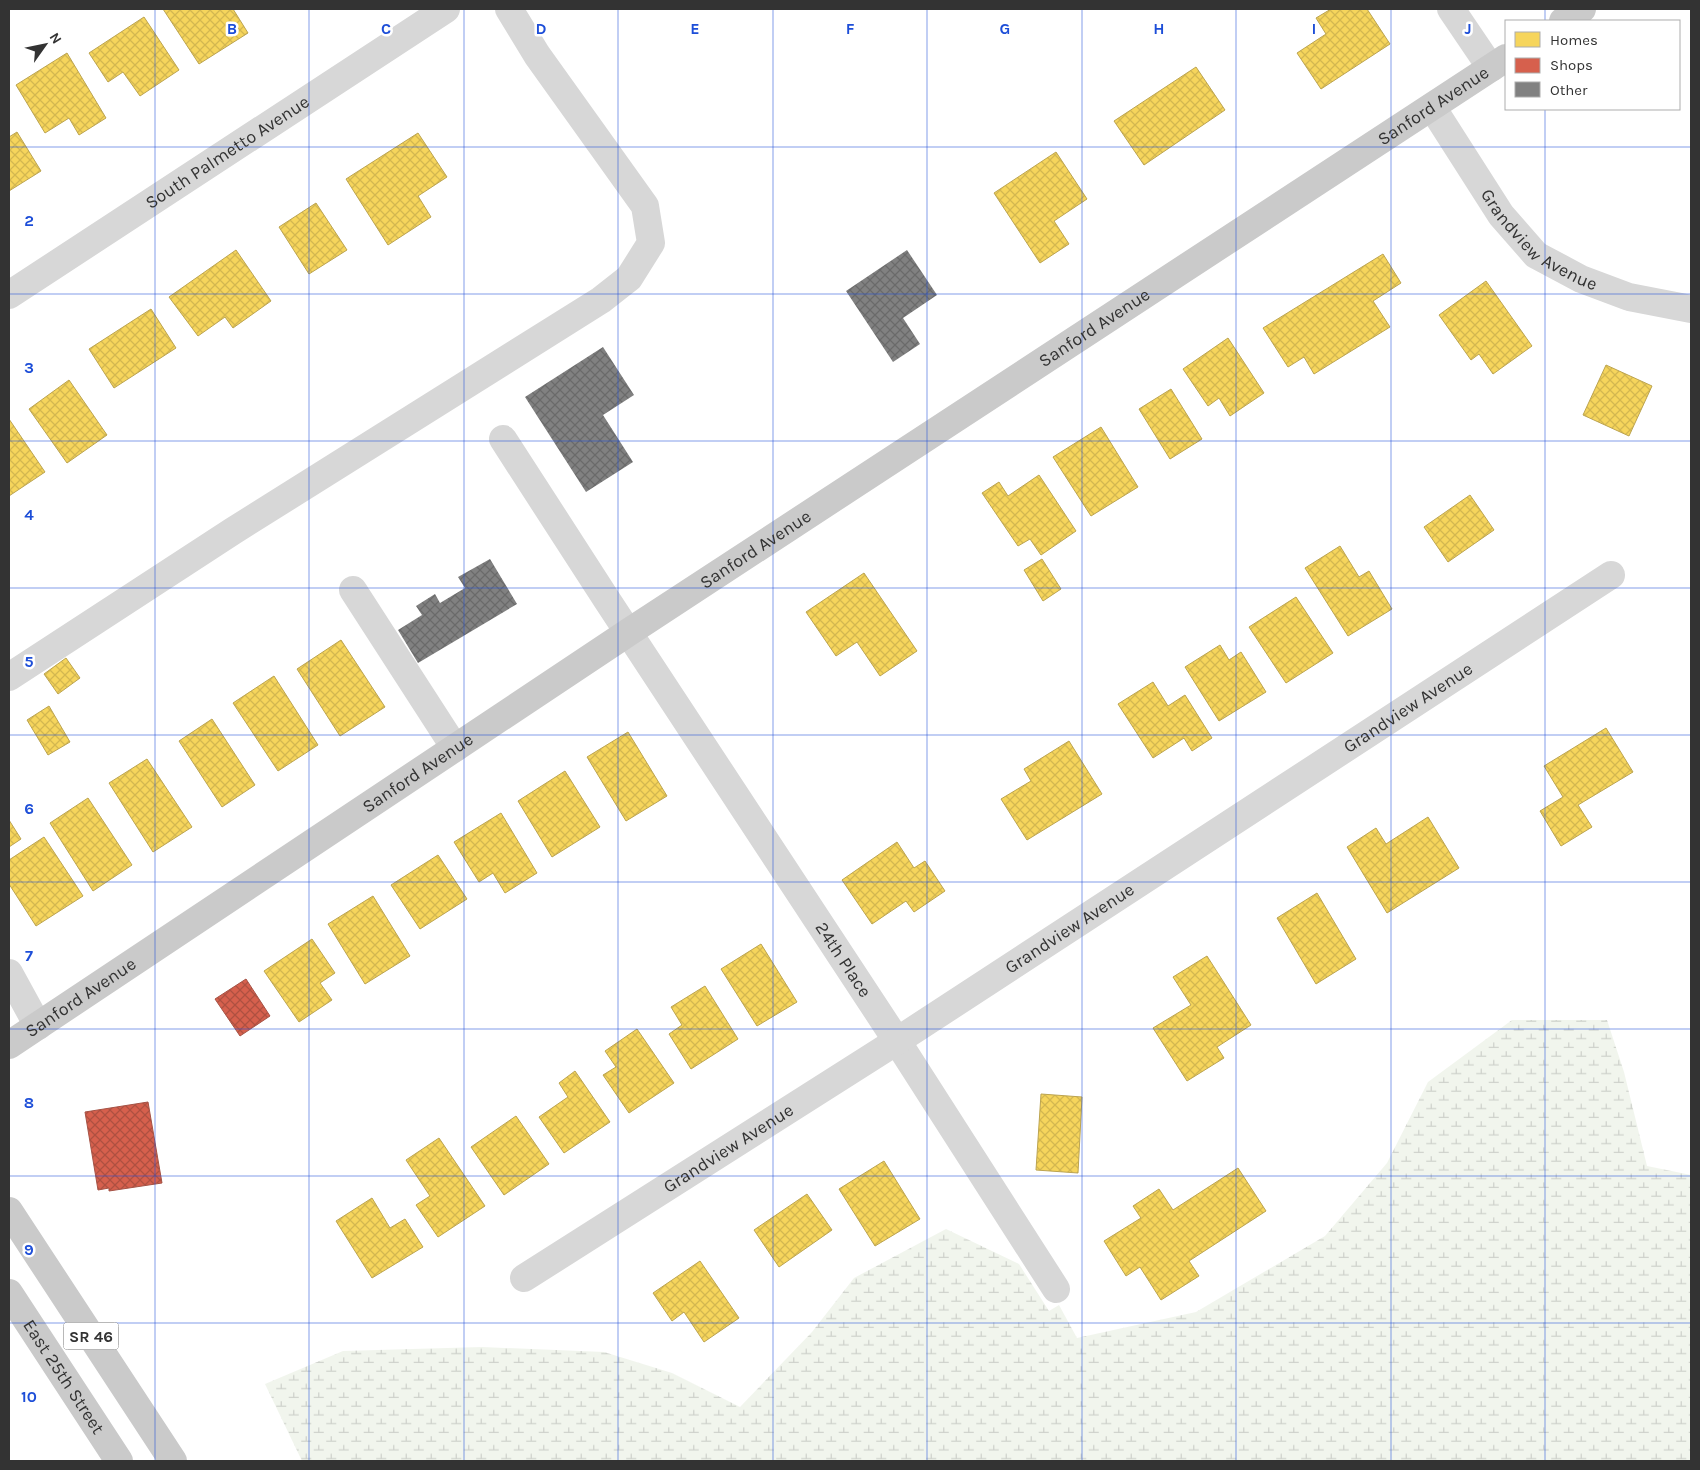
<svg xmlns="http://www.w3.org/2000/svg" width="1700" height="1470" font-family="Karla,sans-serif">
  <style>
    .wetland { fill: url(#wetland-marsh) }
    .homes { fill: url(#homes-cross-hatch); stroke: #bca450 }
    .shops { fill: url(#shops-cross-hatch); stroke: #a55245 }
    .building { fill: url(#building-cross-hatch) }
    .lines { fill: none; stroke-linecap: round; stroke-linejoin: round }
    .minor { stroke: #d7d7d7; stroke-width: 28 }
    .major { stroke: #cacaca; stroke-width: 28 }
    .grid { fill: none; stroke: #1d4ed8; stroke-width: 1; stroke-opacity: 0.55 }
    .labels { text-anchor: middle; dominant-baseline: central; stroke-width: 5; stroke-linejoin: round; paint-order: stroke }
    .shield { fill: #fff; stroke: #707070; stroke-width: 1 }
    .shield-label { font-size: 16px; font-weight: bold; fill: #333 }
    .street-label { font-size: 18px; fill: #333; stroke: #fff }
    .grid-label { font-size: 16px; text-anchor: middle; font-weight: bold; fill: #1d4ed8; stroke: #fff; stroke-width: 5; stroke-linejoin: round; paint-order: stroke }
  </style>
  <defs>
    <pattern id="wetland-marsh" width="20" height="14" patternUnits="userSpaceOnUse" patternTransform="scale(1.25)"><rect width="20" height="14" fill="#f1f5ed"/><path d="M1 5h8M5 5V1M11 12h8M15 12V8" fill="none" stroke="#cfd2cc"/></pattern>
    <pattern id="homes-cross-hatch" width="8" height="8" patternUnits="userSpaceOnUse" patternTransform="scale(1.25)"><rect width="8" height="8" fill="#f6d55c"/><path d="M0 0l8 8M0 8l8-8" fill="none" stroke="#d3b750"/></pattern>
    <pattern id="shops-cross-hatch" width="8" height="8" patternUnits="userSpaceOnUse" patternTransform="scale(1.25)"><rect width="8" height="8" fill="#d6604d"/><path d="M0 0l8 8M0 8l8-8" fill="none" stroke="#ae5041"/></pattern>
    <pattern id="building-cross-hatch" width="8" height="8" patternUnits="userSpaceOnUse" patternTransform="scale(1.25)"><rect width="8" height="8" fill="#818181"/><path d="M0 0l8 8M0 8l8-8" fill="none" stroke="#6a6a6a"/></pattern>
  </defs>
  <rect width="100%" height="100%" fill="#fff"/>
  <!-- wetland -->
  <path class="wetland" d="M1512 1020H1607L1624 1072 1647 1166 1691 1175V1461H302L265 1384 343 1351 482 1347 604 1352 672 1373 740 1407 812 1332 854 1278 946 1229 1019 1264 1049 1311 1059 1305 1077 1338 1196 1312 1325 1236 1387 1163 1428 1082Z"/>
  <!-- homes -->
  <g class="homes">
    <path d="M163 9H233L248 33 199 64Z"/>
    <path d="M1331 9H1367L1390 44 1321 89 1297 53 1326 34 1316 18Z"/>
    <path d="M144 17 179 70 140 96 123 72 108 82 89 53Z"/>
    <path d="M67 53 106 118 79 135 69 118 45 133 16 85Z"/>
    <path d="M1196 67 1225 110 1144 165 1114 121Z"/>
    <path d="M17 132 41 171 9 191V137Z"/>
    <path d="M418 133 447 177 418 196 431 217 388 245 346 179Z"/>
    <path d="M1056 152 1087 199 1054 221 1069 244 1040 263 994 193Z"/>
    <path d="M316 203 347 250 309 274 279 227Z"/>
    <path d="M236 250 271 301 233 328 225 317 198 336 169 297Z"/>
    <path d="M1383 254 1401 283 1373 301 1390 327 1314 374 1304 357 1288 367 1263 328Z"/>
    <path d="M1486 281 1532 346 1493 374 1479 354 1471 360 1439 315Z"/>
    <path d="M151 309 176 348 114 388 89 349Z"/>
    <path d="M1228 338 1264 393 1230 416 1219 398 1208 406 1183 369Z"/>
    <path d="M1606 365 1652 386 1629 436 1583 415Z"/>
    <path d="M69 380 107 435 67 463 29 409Z"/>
    <path d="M1171 389 1202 439 1170 459 1139 409Z"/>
    <path d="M9 419 45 472 9 496Z"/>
    <path d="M1101 427 1138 487 1091 516 1053 457Z"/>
    <path d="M1039 475 1076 531 1041 555 1030 539 1018 546 982 493 999 482 1008 496Z"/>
    <path d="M1470 495 1494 530 1448 562 1424 527Z"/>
    <path d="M1340 546 1359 577 1369 571 1392 609 1348 636 1305 568Z"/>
    <path d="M1042 559 1061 589 1043 601 1024 570Z"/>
    <path d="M864 573 917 651 880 676 857 642 836 656 806 612Z"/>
    <path d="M1296 597 1333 653 1286 683 1249 627Z"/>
    <path d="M341 640 385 707 340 736 297 669Z"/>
    <path d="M1220 645 1229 660 1241 652 1266 692 1219 721 1185 667Z"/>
    <path d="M66 658 80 678 58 694 44 674Z"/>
    <path d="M274 676 318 745 278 771 233 703Z"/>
    <path d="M1153 682 1168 706 1185 695 1212 738 1192 751 1184 738 1153 758 1118 704Z"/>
    <path d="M49 706 70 742 48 755 27 720Z"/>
    <path d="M212 719 255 785 222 807 179 741Z"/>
    <path d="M1606 728 1633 772 1578 805 1592 827 1561 846 1540 811 1563 797 1544 766Z"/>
    <path d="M628 732 667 796 626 821 587 757Z"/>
    <path d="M1069 741 1102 794 1027 840 1001 799 1031 781 1024 769Z"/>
    <path d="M147 759 192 827 153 852 109 783Z"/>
    <path d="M565 771 600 827 552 857 518 801Z"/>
    <path d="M88 798 132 865 93 891 50 823Z"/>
    <path d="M501 813 537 873 505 893 493 873 479 882 454 842Z"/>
    <path d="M1428 817 1459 868 1387 913 1347 847 1376 828 1386 844Z"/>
    <path d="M9 820 21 839 9 847Z"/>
    <path d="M44 837 83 896 36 926 9 884V860Z"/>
    <path d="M897 842 914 868 925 861 945 891 914 912 906 901 872 924 842 880Z"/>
    <path d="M438 855 467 899 420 929 391 885Z"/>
    <path d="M1317 893 1356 959 1316 984 1277 918Z"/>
    <path d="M373 896 410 956 365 984 328 924Z"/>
    <path d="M312 939 335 973 320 983 332 1000 299 1022 264 971Z"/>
    <path d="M761 944 797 1002 757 1026 721 969Z"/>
    <path d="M1207 956 1251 1025 1217 1047 1224 1058 1187 1081 1153 1028 1191 1005 1173 977Z"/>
    <path d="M705 986 738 1039 691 1069 669 1034 682 1025 671 1007Z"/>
    <path d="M637 1029 674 1083 629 1113 603 1075 616 1067 605 1051Z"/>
    <path d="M575 1071 610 1122 564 1153 539 1117 568 1097 559 1083Z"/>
    <path d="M1041 1094 1082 1097 1078 1173 1036 1170Z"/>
    <path d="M516 1116 549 1164 504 1195 471 1147Z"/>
    <path d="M439 1138 485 1206 438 1237 416 1205 430 1196 406 1160Z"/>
    <path d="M884 1161 920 1219 875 1246 839 1189Z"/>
    <path d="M1238 1168 1266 1211 1189 1261 1199 1276 1161 1300 1140 1267 1126 1276 1104 1241 1141 1218 1133 1206 1159 1189 1173 1210Z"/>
    <path d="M807 1194 832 1230 779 1267 754 1230Z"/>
    <path d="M372 1198 390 1228 405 1219 423 1247 372 1278 336 1221Z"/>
    <path d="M700 1261 739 1318 704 1342 684 1312 672 1321 653 1293Z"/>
  </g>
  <!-- shops -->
  <g class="shops">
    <path d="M246 979 270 1016 240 1036 215 999Z"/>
    <path d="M148 1102 162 1183 109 1191V1188L98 1190 85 1112Z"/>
  </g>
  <!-- building -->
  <g class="building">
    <path d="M907 250 937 295 903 318 920 344 893 362 846 291Z"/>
    <path d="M603 347 634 395 603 415 633 462 586 492 525 397Z"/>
    <path d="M490 559 517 604 418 663 398 630 422 615 416 606 435 594 440 603 465 588 458 577Z"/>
  </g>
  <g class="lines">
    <!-- minor -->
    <g class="minor">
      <path d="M1451 9 1491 68"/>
      <path id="s1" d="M1432 107 1501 215 1536 255 1581 279 1629 297 1691 309"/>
      <path id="s2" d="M9 295 446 9"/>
      <path id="s3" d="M503 439 607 600 897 1041 1056 1289"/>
      <path d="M353 590 455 748"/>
      <path d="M9 677 233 531 601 300 629 278 651 243 645 206 537 55 509 9"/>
      <path d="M9 973 38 1026"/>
      <path id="s4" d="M524 1278 897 1041 1611 575"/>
    </g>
    <!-- major -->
    <g class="major">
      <path d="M1563 21 1582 9"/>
      <path id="s5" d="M9 1045 629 632 1506 58"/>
      <path d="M9 1211 173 1461"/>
      <path id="s6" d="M9 1293 119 1461"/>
    </g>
  </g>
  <!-- grid -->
  <path class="grid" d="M155 9V1461M309 9V1461M464 9V1461M618 9V1461M773 9V1461M927 9V1461M1082 9V1461M1236 9V1461M1391 9V1461M1545 9V21M1545 109V1461M9 147H1691M9 294H1691M9 441H1691M9 588H1691M9 735H1691M9 882H1691M9 1029H1691M9 1176H1691M9 1323H1691"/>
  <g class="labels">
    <!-- shield labels -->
    <rect class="shield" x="63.5" y="1322.5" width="55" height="27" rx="4"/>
    <g class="shield-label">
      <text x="91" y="1336">SR 46</text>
    </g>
    <!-- street labels -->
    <g class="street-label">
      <text stroke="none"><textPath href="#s5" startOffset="1706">Sanford Avenue</textPath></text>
      <text stroke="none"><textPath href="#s2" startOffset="261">South Palmetto Avenue</textPath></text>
      <text stroke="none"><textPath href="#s1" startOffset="174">Grandview Avenue</textPath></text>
      <text stroke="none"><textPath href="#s5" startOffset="1301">Sanford Avenue</textPath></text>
      <text stroke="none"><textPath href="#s5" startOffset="896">Sanford Avenue</textPath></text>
      <text stroke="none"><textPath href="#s4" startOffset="1052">Grandview Avenue</textPath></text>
      <text stroke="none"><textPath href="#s5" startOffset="491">Sanford Avenue</textPath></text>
      <text stroke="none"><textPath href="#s4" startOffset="648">Grandview Avenue</textPath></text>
      <text stroke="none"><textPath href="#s3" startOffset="622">24th Place</textPath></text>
      <text stroke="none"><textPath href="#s5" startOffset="86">Sanford Avenue</textPath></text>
      <text stroke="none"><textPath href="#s4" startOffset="242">Grandview Avenue</textPath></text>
      <text stroke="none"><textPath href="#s6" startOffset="100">East 25th Street</textPath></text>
    </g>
  </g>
  <g class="grid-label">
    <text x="232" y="34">B</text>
    <text x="386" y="34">C</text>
    <text x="541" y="34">D</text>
    <text x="695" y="34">E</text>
    <text x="850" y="34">F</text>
    <text x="1005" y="34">G</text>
    <text x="1159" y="34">H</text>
    <text x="1314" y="34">I</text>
    <text x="1468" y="34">J</text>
    <text x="29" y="226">2</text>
    <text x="29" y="373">3</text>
    <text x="29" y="520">4</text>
    <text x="29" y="667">5</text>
    <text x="29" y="814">6</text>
    <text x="29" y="961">7</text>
    <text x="29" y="1108">8</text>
    <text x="29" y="1255">9</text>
    <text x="29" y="1402">10</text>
  </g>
  <!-- border -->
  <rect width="1700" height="1470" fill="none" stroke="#333333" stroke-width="20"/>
  <!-- legend -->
  <rect x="1505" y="20" width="175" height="90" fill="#ffffff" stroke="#adadad"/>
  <rect x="1515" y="32" width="25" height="15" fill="#f6d55c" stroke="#adadad"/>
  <text x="1550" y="45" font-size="15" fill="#333333">Homes</text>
  <rect x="1515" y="58" width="25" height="15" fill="#d6604d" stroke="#adadad"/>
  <text x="1550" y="70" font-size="15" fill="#333333">Shops</text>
  <rect x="1515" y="82" width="25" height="15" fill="#818181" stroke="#adadad"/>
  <text x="1550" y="95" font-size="15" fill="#333333">Other</text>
  <!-- north arrow -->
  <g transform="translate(45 45) rotate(57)" stroke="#ffffff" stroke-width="4" paint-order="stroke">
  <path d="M0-4L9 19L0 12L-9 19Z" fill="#333333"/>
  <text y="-8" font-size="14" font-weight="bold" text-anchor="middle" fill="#333333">N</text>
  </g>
</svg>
